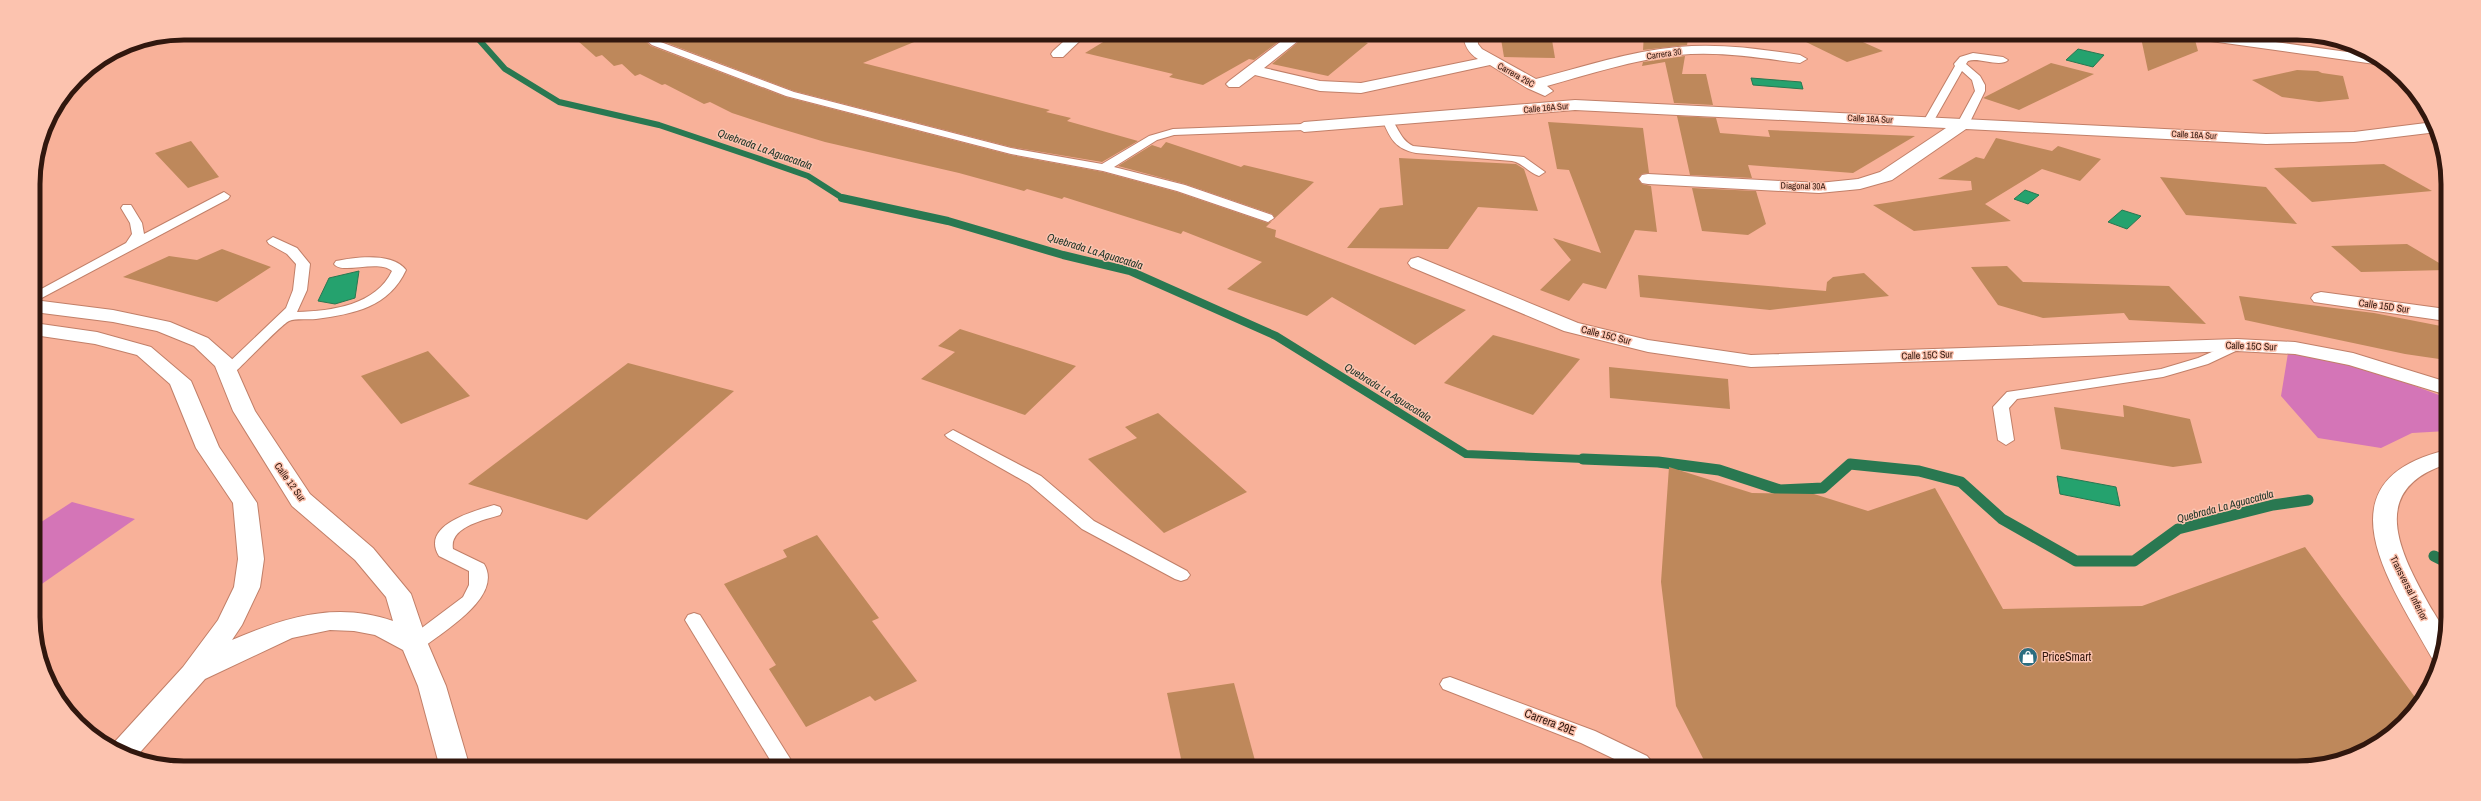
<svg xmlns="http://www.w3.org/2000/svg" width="2481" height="801" font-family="'Archivo Narrow',sans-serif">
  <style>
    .green { fill: #d475b7 }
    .water { fill: #25a26e; stroke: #297851 }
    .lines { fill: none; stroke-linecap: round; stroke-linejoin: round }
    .stream-far2 { stroke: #297851; stroke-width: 6 }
    .stream-far1 { stroke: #297851; stroke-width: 8 }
    .stream { stroke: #297851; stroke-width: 11 }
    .building { fill: #be885b }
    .service-casing { stroke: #c17f68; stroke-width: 2 }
    .minor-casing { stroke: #c17f68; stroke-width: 2 }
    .secondary-casing { stroke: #c17f68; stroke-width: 2 }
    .service { fill: #fff; fill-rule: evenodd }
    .minor { fill: #fff; fill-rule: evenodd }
    .secondary { fill: #fff; fill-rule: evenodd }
    .labels { text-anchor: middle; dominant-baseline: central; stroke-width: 3; stroke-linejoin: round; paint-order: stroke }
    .far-street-label { font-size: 9px; fill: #31170e; stroke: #fcc3af }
    .street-label { font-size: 10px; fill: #31170e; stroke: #fcc3af }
    .water-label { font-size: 11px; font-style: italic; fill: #183124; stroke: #fcc3af }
    .near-poi-label { font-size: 12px; fill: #31170e; stroke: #fcc3af; text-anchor: start }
    .near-street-label { font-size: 12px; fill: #31170e; stroke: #fcc3af }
    .rim { fill: none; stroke: #31170e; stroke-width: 5 }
  </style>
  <rect width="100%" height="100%" fill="#f8b199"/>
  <!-- green -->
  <g class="green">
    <path d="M2288 353 2359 365 2447 398V431L2412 433 2381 448 2318 438 2281 396Z"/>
    <path d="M72 502 135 519 36 588 35 526Z"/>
  </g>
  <!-- water -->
  <g class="water">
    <path d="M2078 49 2104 55 2093 67 2066 60Z"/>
    <path d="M1751 78 1801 82 1803 89 1753 85Z"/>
    <path d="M2025 190 2039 195 2028 204 2014 199Z"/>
    <path d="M2122 210 2141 216 2127 229 2108 222Z"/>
    <path d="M359 271 355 298 335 304 318 301 329 278Z"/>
    <path d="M2057 476 2116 487 2120 506 2060 494Z"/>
  </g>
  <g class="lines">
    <!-- stream-far2 -->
    <path class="stream-far2" d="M473 33 505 69 559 102 659 125 754 157 808 176 844 199"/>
    <!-- stream-far1 -->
    <path class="stream-far1" d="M842 198 948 221 1063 255 1130 271 1276 336 1466 454 1607 460"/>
    <!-- stream -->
    <g class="stream">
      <path d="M1583 459 1658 462 1719 470 1780 490 1823 488 1850 464 1919 471 1961 482 2002 519 2076 561H2134L2178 529 2273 505 2308 500"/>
      <path d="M2434 556 2448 563"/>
    </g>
  </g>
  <!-- building -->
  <g class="building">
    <path d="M569 33H636L651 46 786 97 1011 155 1103 172 1177 192 1268 223 1272 221 1266 227 1276 230 1275 237 1466 310 1415 345 1332 297 1307 316 1227 289 1262 262 1183 231 1181 234 1064 197 1062 199 1027 189 1024 191 959 173 825 142 775 127 732 113 710 102 704 104 665 84 662 85 640 74 635 76 622 64 614 66 602 55 596 57Z"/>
    <path d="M650 33H936L863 63 1050 110 1046 112 1071 118 1067 121 1138 141 1102 162 1011 147 794 91 659 40Z"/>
    <path d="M1118 33H1290L1254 60 1249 59 1203 85 1169 77 1173 74 1085 53Z"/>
    <path d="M1309 33H1374L1365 42 1368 43 1328 76 1272 64Z"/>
    <path d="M1500 33 1551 34 1555 58 1504 57Z"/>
    <path d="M1644 33H1689L1687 45 1643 50Z"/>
    <path d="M2140 33H2174L2182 38 2195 40 2198 51 2148 71Z"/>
    <path d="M1845 34 1883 51 1847 62 1806 42Z"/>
    <path d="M1685 56 1682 74H1706L1713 105 1674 103 1665 62 1642 66 1643 62Z"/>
    <path d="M2051 63 2094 74 2019 110 1983 98Z"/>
    <path d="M2297 70 2318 71 2322 73 2343 76 2349 99 2319 102 2282 97 2252 80Z"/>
    <path d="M1677 116 1716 118 1720 133 1770 137 1768 130 1915 136 1853 173 1748 165 1752 178 1690 175Z"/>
    <path d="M1548 122 1643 128 1649 173 1642 174 1638 179 1642 184 1651 186 1657 232 1635 230 1606 289 1583 283 1569 301 1540 290 1571 260 1553 238 1601 253 1569 170 1557 169Z"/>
    <path d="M1996 138 2052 151 2058 146 2101 159 2080 181 2042 169 1985 204 2011 221 1914 231 1873 205 1972 190 1971 181 1938 179 1976 157 1984 159Z"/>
    <path d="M191 141 219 177 188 188 155 153Z"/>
    <path d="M1166 142 1241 167 1244 165 1314 182 1275 218 1272 214 1185 184 1118 166 1152 145 1161 148Z"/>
    <path d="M1399 158 1516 164 1524 169 1538 211 1478 207 1448 249 1347 248 1380 208 1403 205Z"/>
    <path d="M2384 164 2432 191 2312 202 2274 168Z"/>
    <path d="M2160 177 2266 187 2297 224 2186 215Z"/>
    <path d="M1692 188 1756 191 1766 224 1748 235 1702 231Z"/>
    <path d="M2407 244 2446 267V270L2361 272 2331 246Z"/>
    <path d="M222 249 271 267 217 302 123 277 169 256 197 260Z"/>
    <path d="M2007 266 2023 282 2169 286 2206 324 2129 320 2124 313 2043 318 1998 305 1971 267Z"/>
    <path d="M1864 273 1889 296 1770 310 1640 297 1638 275 1826 291 1827 282 1833 277Z"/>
    <path d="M2239 296 2374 313 2446 327V360L2405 354 2245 320Z"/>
    <path d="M960 329 1076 366 1025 415 921 379 955 352 938 346Z"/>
    <path d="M1493 335 1580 359 1533 415 1444 383Z"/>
    <path d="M428 351 470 396 401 424 361 376Z"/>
    <path d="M628 363 734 391 587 520 468 484Z"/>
    <path d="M1609 367 1728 379 1730 409 1610 398Z"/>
    <path d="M2123 405 2190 419 2202 463 2173 467 2061 449 2054 407 2124 417Z"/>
    <path d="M1158 413 1247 492 1164 533 1088 459 1137 438 1125 427Z"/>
    <path d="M1669 467 1752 493 1814 494 1868 511 1935 488 2003 609 2142 606 2305 547 2420 704 2389 737 2346 760 2306 768H1708L1676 706 1661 582Z"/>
    <path d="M817 535 879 618 872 621 917 681 875 701 870 696 806 727 769 669 776 665 724 584 787 557 783 550Z"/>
    <path d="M1234 683 1257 768H1183L1167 693Z"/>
  </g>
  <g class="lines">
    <defs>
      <g id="service">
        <path d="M637 33H648L658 41 794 92 1011 148 1102 164 1149 136 1173 129 1304 124 1310 127 1304 130 1174 135 1157 140 1114 167 1185 185 1272 215 1274 218 1268 222 1177 191 1103 171 1011 154 786 96 652 45Z"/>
        <path d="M1973 53 2003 57 2008 60C2000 68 1979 57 1968 61L1966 64 1980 76 1985 85V91L1969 124 1963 127 1957 124 1975 91 1972 80 1962 71 1932 124H1924L1923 122 1955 66 1954 64 1960 57Z"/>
        <path d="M1388 118C1397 120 1398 139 1413 146L1524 157 1545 172 1539 176C1529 173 1523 163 1512 161L1416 153C1396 149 1390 139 1383 121Z"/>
        <path d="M224 192 230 196 228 199 34 302V293L126 243 132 234 130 223 121 208 123 205H131L142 223 144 234Z"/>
        <path d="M273 237 297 248 310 264 307 290 297 312C332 311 376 305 392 271 378 259 342 275 334 264L336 261C355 257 393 252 406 270 389 307 354 314 316 319 308 320 296 318 289 321 282 324 242 366 233 374H223L221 371 223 368 286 308 293 290 296 264 287 254 269 244 267 241Z"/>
        <path d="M2237 341 2244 345 2242 348 2208 364 2163 377 2017 399 2009 408 2014 440 2006 445 1998 440 1993 407 2007 392 2161 369 2198 358Z"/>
        <path d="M953 430 1041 476 1094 521 1187 571 1190 575 1187 579 1181 581 1175 579 1082 529 1029 484 948 438 945 435Z"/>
        <path d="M494 505 500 507 502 511 500 515C484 520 449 527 453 549L484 564C504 597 442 632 421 649L414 651 407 649 405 644 407 639 463 597 469 585V571L439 556C420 525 474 511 494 505Z"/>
        <path d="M694 613 700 615 796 768H775L685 620 688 615Z"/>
        <path d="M1450 677 1595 731 1647 756 1657 768H1633L1581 743 1443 689 1440 684 1443 679Z"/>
      </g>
      <g id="minor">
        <path d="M1073 33H1088L1063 57H1053L1051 54 1053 51Z"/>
        <path d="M1292 33H1308L1264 68 1320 81 1361 83 1478 59C1468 53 1464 45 1463 33H1477L1478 44 1482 49 1536 79C1583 67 1630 51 1678 47 1719 43 1760 49 1800 55L1807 59 1800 63C1760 58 1719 51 1678 55 1633 60 1590 74 1547 86L1553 91 1545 96 1527 88 1490 65 1361 93 1320 91 1255 75 1239 87H1229L1226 84 1229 81Z"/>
        <path d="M2175 33H2212L2376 56 2389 66 2182 37Z"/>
        <path d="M2399 74 2417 94 2409 93 2395 78Z"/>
        <path d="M1575 100 2266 134 2354 132 2434 122 2437 132 2354 142 2266 144 1966 129 1892 180 1860 189 1819 193 1648 184 1642 183 1639 179 1642 175 1648 174 1819 183 1858 179 1880 172 1946 128 1575 110 1304 132 1296 127 1304 122Z"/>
        <path d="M1418 257 1578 323 1648 340 1751 355 2237 339 2295 342 2353 353 2447 382V395L2349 365 2295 354 2237 351 1751 367 1648 352 1564 331 1411 267 1408 263 1411 259Z"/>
        <path d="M2321 292 2446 309V321L2314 302 2311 298 2314 294Z"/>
      </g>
      <g id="secondary">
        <path d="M34 300 113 310 170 322 208 338 232 359 255 411 310 494 373 548 411 594 428 644 446 686 470 768H440L418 686 403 650 375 635 354 631 330 630 292 638 205 679 135 758 110 747 183 667 218 620 234 587 238 559 233 503 196 448 170 384 137 355 95 344 34 335V323L97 332 151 347 191 381 219 447 257 503 264 559 260 587 242 625 232 640C285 617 337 601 393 621L386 597 355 560 292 506 233 411 215 366 194 346 157 331 113 322 34 312Z"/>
        <path d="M2447 450V464C2369 489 2398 549 2427 601 2432 611 2441 622 2445 633 2448 640 2443 655 2440 662L2433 660C2393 587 2314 481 2447 450Z"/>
      </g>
    </defs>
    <!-- service casing -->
    <use href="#service" class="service-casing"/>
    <!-- minor casing -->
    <use href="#minor" class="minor-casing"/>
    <!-- secondary casing -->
    <use href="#secondary" class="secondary-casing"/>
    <!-- service -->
    <use href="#service" class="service"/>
    <!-- minor -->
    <use href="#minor" class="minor"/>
    <!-- secondary -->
    <use href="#secondary" class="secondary"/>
  </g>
  <!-- icons -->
  <defs>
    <symbol id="shop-disc" viewBox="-11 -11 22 22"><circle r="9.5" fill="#2b6d80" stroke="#fcc3af"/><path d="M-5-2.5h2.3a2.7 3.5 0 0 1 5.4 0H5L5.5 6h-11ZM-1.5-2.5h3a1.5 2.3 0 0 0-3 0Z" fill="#fff"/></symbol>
  </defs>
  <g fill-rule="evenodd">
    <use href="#shop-disc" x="2017" y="646" width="22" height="22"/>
  </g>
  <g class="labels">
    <!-- far-street labels -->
    <g class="far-street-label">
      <text transform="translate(1664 54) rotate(-8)">Carrera 30</text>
      <text transform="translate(1516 75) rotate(29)">Carrera 29C</text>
      <text transform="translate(1546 108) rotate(-5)">Calle 16A Sur</text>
      <text transform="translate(1870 119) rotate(3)">Calle 16A Sur</text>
      <text transform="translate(2194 135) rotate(3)">Calle 16A Sur</text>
      <text transform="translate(1803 186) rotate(1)">Diagonal 30A</text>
    </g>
    <!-- street labels -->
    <g class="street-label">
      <text transform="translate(2384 306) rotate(8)">Calle 15D Sur</text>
      <text transform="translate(1606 335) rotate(14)">Calle 15C Sur</text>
      <text transform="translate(2251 346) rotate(2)">Calle 15C Sur</text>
      <text transform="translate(1927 355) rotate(-2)">Calle 15C Sur</text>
      <text transform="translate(290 482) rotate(54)">Calle 12 Sur</text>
      <text transform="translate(2409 588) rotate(63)">Transversal Inferior</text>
    </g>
    <!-- water labels -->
    <g class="water-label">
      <text transform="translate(765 149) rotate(20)">Quebrada La Aguacatala</text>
      <text transform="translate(1095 251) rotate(17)">Quebrada La Aguacatala</text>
      <text transform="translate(1388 392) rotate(32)">Quebrada La Aguacatala</text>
      <text transform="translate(2225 506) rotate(-15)">Quebrada La Aguacatala</text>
    </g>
    <!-- near-poi labels -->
    <g class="near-poi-label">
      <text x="2042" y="657">PriceSmart</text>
    </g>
    <!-- near-street labels -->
    <g class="near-street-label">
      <text transform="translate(1550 722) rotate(21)">Carrera 29E</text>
    </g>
  </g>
  <!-- crop -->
  <path d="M0 0H2481V801H0ZM184 40H2297A144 144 0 0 1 2441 184V617A144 144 0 0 1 2297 761H184A144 144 0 0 1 40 617V184A144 144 0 0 1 184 40Z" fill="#fcc3af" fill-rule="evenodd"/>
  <path class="rim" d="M184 40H2297A144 144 0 0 1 2441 184V617A144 144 0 0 1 2297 761H184A144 144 0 0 1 40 617V184A144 144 0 0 1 184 40Z"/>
</svg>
